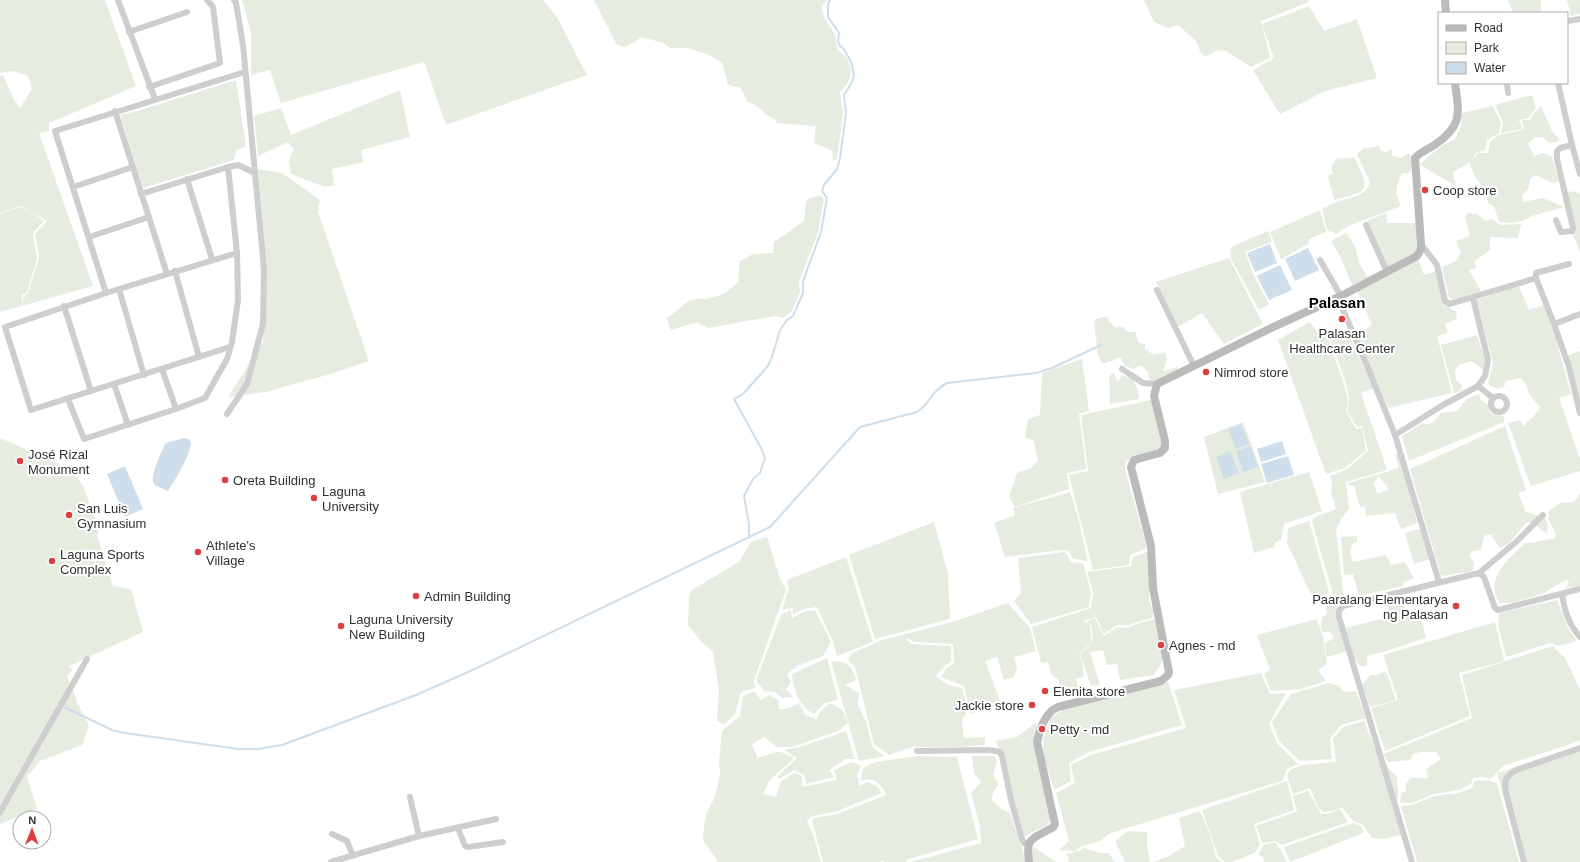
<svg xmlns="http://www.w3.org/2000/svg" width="1580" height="862" font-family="Helvetica,sans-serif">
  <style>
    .green { fill: #e6ede0; fill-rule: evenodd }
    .water { fill: #cedeeb }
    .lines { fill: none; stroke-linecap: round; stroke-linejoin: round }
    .stream { stroke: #cedeeb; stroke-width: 2 }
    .street { stroke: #cecece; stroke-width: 6 }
    .secondary { stroke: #bbb; stroke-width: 8 }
    .poi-dot { fill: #dd3f40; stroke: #fff; stroke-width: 1.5 }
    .labels { text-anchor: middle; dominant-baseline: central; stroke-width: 4; stroke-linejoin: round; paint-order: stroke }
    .poi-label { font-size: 13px; fill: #313131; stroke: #fff; text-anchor: start }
    .quarter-label { font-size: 15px; font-weight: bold; fill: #000; stroke: #fff }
  </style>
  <rect width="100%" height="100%" fill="#fff"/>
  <!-- green -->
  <g class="green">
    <path d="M0 0H105L136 86 49 123V131L39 133 93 286 0 312V214L20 207 30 211 44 221 33 233 37 259 27 292 21 296 23 302V297L28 293 39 258 35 234 47 221 21 206 0 213V76L3 75 15 102 20 108 32 89 28 76 13 71 0 73Z"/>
    <path d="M242 0H543L557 17 587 75 446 125 424 62 281 103 270 70 251 75V33Z"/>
    <path d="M594 0H827L822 6C823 21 828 21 834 33 837 39 835 45 839 51 841 53 844 55 846 57 855 72 850 82 840 93L843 114 837 159 833 161 832 151 814 143 816 126 777 123 776 120 765 114 762 109 747 101 740 87 728 85 722 63 707 54 688 48H670L663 43 642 37 626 47 617 45Z"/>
    <path d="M1144 0H1309V2L1261 21 1270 58 1251 67 1226 51 1218 50 1205 57 1200 51 1196 41 1178 25 1168 28 1154 22Z"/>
    <path d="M1509 0H1541V13H1513L1508 1Z"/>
    <path d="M1567 0H1580V14L1571 16Z"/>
    <path d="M1309 6 1324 31 1357 19 1377 78 1325 91 1280 114 1253 70 1274 58 1262 24Z"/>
    <path d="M236 80 246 146 236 151 234 160 143 188 120 115 137 111Z"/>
    <path d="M400 90 410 137 361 150 363 162 332 169 334 185 325 187 291 174 289 161 294 149 288 142 258 156 254 116 281 108 291 135Z"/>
    <path d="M1532 95 1536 108 1528 118 1519 120 1522 129 1501 133 1503 122 1495 105Z"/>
    <path d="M1493 106 1501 123 1499 133 1487 140 1485 150 1477 152 1471 161 1478 153H1488L1490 142 1498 135 1523 130 1524 127 1522 120H1530L1533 114 1541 106 1552 131 1560 140 1557 142 1549 143 1542 137H1534L1533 140 1528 143 1534 156 1544 153 1552 157 1559 181 1553 183 1535 175 1530 179C1530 187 1528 190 1522 196L1523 202 1543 198 1564 207 1532 216 1523 221 1509 223 1499 222 1494 206 1488 203C1486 187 1471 176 1470 162L1453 172 1456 186 1420 165C1428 156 1444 143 1455 139L1461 126 1462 113Z"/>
    <path d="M1379 146 1381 151 1386 152 1392 149V155L1400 158 1410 153 1412 165 1410 173H1402C1396 188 1394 191 1401 206L1348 226 1336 234 1327 230 1322 209C1329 206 1335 202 1342 200 1355 196 1366 196 1370 182L1357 154 1363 149Z"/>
    <path d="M1354 157C1370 191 1371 191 1334 200L1328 176 1333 173 1331 167 1335 159Z"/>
    <path d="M258 169 282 173 320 200 318 212 369 361 327 375 266 392 228 397 263 342 267 272Z"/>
    <path d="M1573 191 1580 194V252L1570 228 1571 207 1565 194Z"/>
    <path d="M821 195 824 199 818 233 799 282 800 292 792 311 783 318 775 316 708 328 697 322 671 330 666 318C676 314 682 302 694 299 698 298 702 299 706 299 721 296 728 292 738 282L740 261 753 254 773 253 774 242 804 221 806 203 809 198Z"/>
    <path d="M1320 210 1326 232 1309 239 1308 244 1281 259 1270 232Z"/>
    <path d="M1386 213 1387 223H1417V252L1388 268 1367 221Z"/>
    <path d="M1468 213 1477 214 1485 221 1491 219 1501 225 1521 224 1518 238 1490 237V250L1475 261 1476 268 1469 270 1479 287 1480 292 1473 296 1453 300 1449 297 1442 267 1456 261 1461 252 1456 241 1470 236 1465 216Z"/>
    <path d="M1268 231 1272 242 1245 252 1254 276 1269 304 1259 310 1230 257 1231 247Z"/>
    <path d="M1346 233 1356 248 1359 263 1368 278 1352 285 1340 256 1331 242 1336 238Z"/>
    <path d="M1229 258 1263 324 1224 344 1202 313 1178 327 1156 282Z"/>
    <path d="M1418 259 1424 275 1437 271C1440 285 1440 306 1456 311L1457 319 1445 324 1448 333 1437 336 1452 393 1388 408 1356 335 1372 325 1357 291Z"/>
    <path d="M1519 286 1529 310 1544 305 1557 342 1571 394 1559 398 1580 459V471L1531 486 1508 423 1520 420 1523 426 1533 417 1540 408C1539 403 1535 402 1532 398 1526 391 1530 386 1520 378L1506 381 1504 387 1496 389 1488 384 1493 363 1476 300Z"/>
    <path d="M1106 316 1110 322 1116 328 1122 326 1128 332H1135L1139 343 1145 344V349L1154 355 1165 352 1167 360 1163 371 1177 367 1178 370 1153 382 1149 379 1148 372 1141 365 1134 369 1125 366 1120 357 1103 364 1098 356 1094 320Z"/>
    <path d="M1310 322 1320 335 1326 333 1344 384 1348 400 1346 411 1356 429 1362 428 1366 451 1345 468 1326 474 1278 340Z"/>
    <path d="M1347 331 1374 388 1361 393 1387 470 1346 482 1349 509 1342 518 1336 530 1344 600 1338 606 1336 611 1347 651 1327 657 1325 644 1334 637 1329 631 1323 633 1321 628 1322 617 1327 614 1325 600 1333 594 1312 522 1313 518 1336 509 1331 492 1332 481 1330 476 1347 469 1368 451 1362 426 1357 427 1347 411 1349 399 1346 383 1329 336 1330 332Z"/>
    <path d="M1477 335 1485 360 1484 370 1471 361 1459 365 1455 370 1456 380 1462 386 1461 391 1454 393 1441 345Z"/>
    <path d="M1580 351V402L1567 356Z"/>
    <path d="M1082 359 1089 411 1079 414 1086 469 1067 473 1069 489 1015 507 1009 497 1017 473 1031 468 1038 461 1034 441 1025 437 1028 419 1040 415 1042 373Z"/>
    <path d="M1113 372 1118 382 1122 375 1133 379 1138 391 1139 399 1110 404 1109 377Z"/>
    <path d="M1479 394 1481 400 1490 406 1489 412 1494 415 1504 416V422L1409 461 1402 436 1423 423 1426 424 1433 423 1441 413 1458 411C1462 401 1469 397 1479 394Z"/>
    <path d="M1151 400 1162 446 1159 451 1126 461 1125 469 1147 548 1130 555 1129 565 1093 570 1069 475 1088 471 1081 415Z"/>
    <path d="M1243 422 1265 482 1218 494 1204 437Z"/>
    <path d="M1505 426 1526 490 1518 493 1526 512 1545 518 1548 524 1547 533 1542 531 1538 526 1527 522C1518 530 1512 546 1499 548L1491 534 1484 536 1481 550 1473 551 1469 555 1474 563 1473 571 1441 576 1410 469Z"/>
    <path d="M0 438 71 469 82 484 99 527 97 535 113 586 131 589 143 632 69 666 73 670 67 676 78 704 89 726 82 745 40 761 27 777 37 809 0 824Z"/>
    <path d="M1399 453 1404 466 1417 523 1401 529 1395 513 1366 516 1365 506 1360 507 1354 486 1349 485 1348 483 1389 471 1399 467 1395 455ZM1379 476 1389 489 1377 494 1374 483Z"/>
    <path d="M1309 472 1322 511 1284 524 1281 540 1275 542V547L1254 553 1240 492Z"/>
    <path d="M1070 492 1079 521 1088 562 1072 558 1069 551 1062 550 1005 557 994 523 1015 515 1013 508Z"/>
    <path d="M1580 493V586L1565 588 1569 583 1567 579 1542 594 1511 603H1500C1483 580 1509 558 1525 543 1537 543 1543 539 1554 539L1556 534 1548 518 1549 511 1560 503 1574 502Z"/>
    <path d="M1309 521 1329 592 1323 598 1315 603 1287 543 1288 528Z"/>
    <path d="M934 522 948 574 950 619 875 639 849 555Z"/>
    <path d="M1422 528 1431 559 1414 564 1405 533Z"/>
    <path d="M1357 536V542L1353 543 1350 552 1353 562 1386 555 1391 565 1405 562 1414 578 1403 583V586L1359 596 1353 574 1344 575 1341 537Z"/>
    <path d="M767 537 780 579 786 590 754 680 755 688 741 692 735 714 724 724 717 721 719 690 713 652 701 641 688 625 689 596 692 590 739 562 751 542Z"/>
    <path d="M1149 551V601L1154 612 1152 618 1143 620 1129 625H1117L1104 634 1096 617 1083 621 1090 625 1091 643 1079 654 1082 661 1084 677 1076 679 1079 692 1060 694 1059 680 1052 675 1048 662 1041 663 1032 627 1091 608 1093 592 1087 572 1131 566 1133 557Z"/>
    <path d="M1065 552 1071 562 1083 563 1091 592 1089 607 1031 624 1014 601 1021 593 1018 558Z"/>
    <path d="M846 557 873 642 837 656 833 641 817 607 804 609 793 614V608L782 610 789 589 787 580Z"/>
    <path d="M1401 596 1409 618H1421L1426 638 1383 652 1367 656V666H1360L1353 657 1345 628 1392 616 1386 605V598Z"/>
    <path d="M1557 600 1568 628 1577 641 1558 646 1550 643 1506 657 1498 624 1499 613Z"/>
    <path d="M1008 603 1030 628 1036 651 1014 657 1017 668 1014 677 1004 680 997 657 985 661 1001 703 995 709 970 713 964 686 941 677 946 669 954 663 953 644 914 642 905 637 911 644 951 646V661L944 667 936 676 948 685 962 688 968 709 962 721 964 738 985 737V745L960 747H912L889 755 874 744 855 667 848 660 852 653 882 640 952 622Z"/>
    <path d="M791 610 792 618 803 612 815 610 831 642 823 656 797 666 787 674 791 682 786 689 793 697 782 698 775 692 764 691 756 680 781 615Z"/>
    <path d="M1095 618 1104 636 1117 627 1127 628 1139 623 1155 619 1164 656 1160 666 1153 675 1120 680 1117 664 1107 665 1103 650 1090 652 1100 685 1091 686 1080 654C1093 643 1094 642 1091 625L1086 622Z"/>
    <path d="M1317 619 1323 637 1327 664 1318 670 1326 681 1301 689 1271 691 1264 674 1270 669 1257 635Z"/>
    <path d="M1495 622 1504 661 1459 673 1470 716 1385 751 1371 708 1398 700 1383 655Z"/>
    <path d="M1553 646 1565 658 1580 689V740L1568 745 1503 766 1491 779 1483 777 1473 778 1471 784 1459 790 1434 794 1412 803H1400L1401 793 1406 791V783L1410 778H1428L1426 769 1441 759 1436 752H1420L1413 754 1410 760 1388 762 1383 754 1472 718 1462 675Z"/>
    <path d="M827 658 838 700 825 703 814 714C800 707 793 689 792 674Z"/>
    <path d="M831 661C848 662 851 664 856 680L845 685 859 693 858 705 866 722 873 748 885 756 859 761Z"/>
    <path d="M1384 672 1387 673 1396 700 1370 707 1362 685 1370 675H1377Z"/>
    <path d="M1261 673 1270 694 1286 693 1269 724 1277 743 1298 764 1287 769 1282 781 1111 833 1100 841 1082 846 1075 851 1059 850 1069 841 1056 793 1075 783 1071 765 1091 755 1186 728 1174 690Z"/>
    <path d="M1168 682 1182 725 1089 752 1069 763 1071 781 1054 790 1044 758 1043 740 1051 718 1062 710Z"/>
    <path d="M1329 683 1339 686 1344 692 1356 691 1366 718 1341 725 1330 738 1332 759 1300 761 1279 741 1272 722 1291 694Z"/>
    <path d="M754 691 761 700 769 695 779 700V709H787L799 703 805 715 816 719 821 711 830 703 843 710 848 723 838 731 792 747H776L765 737 752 744 758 758 779 751 794 758 770 780 763 794 776 797 781 781 795 773 802 776V787L837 780 834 770 852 762 861 766 857 776 860 786 867 782 877 786 882 793 835 812 812 816 807 820 813 835 821 862H715L717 860 703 840 704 825 707 812 715 797 720 774 719 760 722 731 740 716 743 696Z"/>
    <path d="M1364 721 1377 754 1384 759 1388 767 1397 777 1398 790V799L1392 804 1401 835 1383 839 1372 838 1362 824 1353 821 1342 807 1336 810 1324 812 1319 809 1310 788 1293 794 1287 776 1290 770 1302 765 1336 762 1333 739 1343 727Z"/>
    <path d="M1035 723 1038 727 1034 746 1051 817 1048 824 1024 837 996 741 1017 737Z"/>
    <path d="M846 731 855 759H846L829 770 834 777 806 784 804 775 794 770 779 779 778 776 797 758 784 750 800 747Z"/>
    <path d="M1580 747V862H1521L1497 773Z"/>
    <path d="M918 756 957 757 978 839 906 860V862H884L883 860 879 862H823L812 820 815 818 837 814 886 795C881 783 874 777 861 781L863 768 875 762Z"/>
    <path d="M972 756H994L997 762 993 774 998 784 993 793 992 800 1001 809 1010 813C1015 830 1023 845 1025 862H910L981 843 980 826 971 793 981 782 974 773Z"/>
    <path d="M1487 780 1497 783 1519 862H1417L1401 806 1412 805 1434 796 1458 793 1472 788 1474 781Z"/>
    <path d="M1287 781 1294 810 1254 824 1260 844 1255 853 1232 862H1225L1218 856 1202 810Z"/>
    <path d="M1308 791 1321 814H1328L1340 809 1348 822 1282 845 1276 841 1262 843 1256 826 1297 811 1293 796Z"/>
    <path d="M1200 811 1211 837 1216 858 1222 862H1153L1169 856 1185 846 1179 818Z"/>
    <path d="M1353 823 1362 827 1363 833 1290 862 1284 847Z"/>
    <path d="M1128 831 1147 832V845L1150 862H1125L1115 841Z"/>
    <path d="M1275 842 1280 849 1287 862H1263L1264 858 1258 854 1264 845Z"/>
    <path d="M1034 847 1056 862H1032L1031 853Z"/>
    <path d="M1084 848 1101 853H1109L1115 862H1068L1069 858 1066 854 1079 851Z"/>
  </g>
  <!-- water -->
  <g class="water">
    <path d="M1270 244 1277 263 1255 272 1247 253Z"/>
    <path d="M1308 248 1319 270 1295 281 1285 259Z"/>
    <path d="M1280 265 1292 290 1269 300 1257 276Z"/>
    <path d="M1241 424 1249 444 1236 449 1228 429Z"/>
    <path d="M184 438 189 439 191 442C189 459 177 476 168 491 164 489 157 487 154 484 149 478 162 449 166 443Z"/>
    <path d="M1282 441 1286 454 1261 462 1257 449Z"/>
    <path d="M1251 446 1258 467 1243 472 1236 451Z"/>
    <path d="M1230 451 1239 473 1224 479 1216 457Z"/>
    <path d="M1288 456 1294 475 1267 483 1261 464Z"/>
    <path d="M125 466 143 509 125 517 107 474Z"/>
  </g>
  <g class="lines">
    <!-- stream -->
    <g class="stream">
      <path d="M749 538V524L744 496 753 479 760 473 765 458 761 448 734 399 743 394 767 367 771 360 780 330 787 320 793 316 803 293V281L821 232 827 198 822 191 824 185 837 169 840 158 846 113 844 95 852 82 854 75 851 62 844 49 840 46 838 42 839 33 828 17V4L830 0"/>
      <path d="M64 707 112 730 125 733 238 749H258L282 745 416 695 477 668 770 527 860 427 917 412C931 403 930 392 947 383L1036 373 1052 368 1101 345"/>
    </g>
    <!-- street -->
    <g class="street">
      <path d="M118 0 155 99"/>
      <path d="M1567 21 1580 19"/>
      <path d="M129 32 187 12"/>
      <path d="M1507 83 1508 93"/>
      <path d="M1558 83 1572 145 1580 174"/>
      <path d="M149 87 220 63 213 7 207 0"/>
      <path d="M115 111 167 274"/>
      <path d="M187 179 212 259"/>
      <path d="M73 187 133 167"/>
      <path d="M141 194 228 167 238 165 255 173"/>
      <path d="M1556 220 1561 232 1572 231 1573 228 1557 159V151L1560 148 1572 145"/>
      <path d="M1366 225 1387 272"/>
      <path d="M89 237 149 217"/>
      <path d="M1421 244 1437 265 1445 301 1450 304 1536 278 1554 324 1569 367 1580 413"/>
      <path d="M1320 260 1341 296"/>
      <path d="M175 271 199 357"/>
      <path d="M1536 278V273L1569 264"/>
      <path d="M119 289 144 375"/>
      <path d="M1157 290 1194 366"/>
      <path d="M106 293 55 131 245 72"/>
      <path d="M1338 298 1368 368 1395 435 1439 582"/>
      <path d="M64 306 91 391"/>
      <path d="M1554 324 1580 314"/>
      <path d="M230 347 31 410 5 327 106 293 237 253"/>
      <path d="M162 369 176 409"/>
      <path d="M1122 369 1143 383 1157 384"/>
      <path d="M114 384 128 425"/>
      <path d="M1478 386 1493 398"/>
      <circle cx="1499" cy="404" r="8"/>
      <path d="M68 399 84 439 176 409 205 398 227 359 232 342 238 300 237 253 228 167"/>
      <path d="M227 414 247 384 263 324 264 269 243 45 236 3 234 0"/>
      <path d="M1395 435 1443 405 1478 386 1485 376 1488 360 1473 298"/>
      <path d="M1479 573 1516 542 1543 515"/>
      <path d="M1562 594C1564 610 1569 625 1580 637"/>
      <path d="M917 751 989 750 1000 752 1002 756 1011 800 1022 839 1024 843 1028 844"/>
      <path d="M410 797 419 836"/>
      <path d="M0 812 87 659"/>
      <path d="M458 828 465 846 468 847 503 842"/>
      <path d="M332 834 347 841 353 856"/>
      <path d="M331 862 419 836 496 819"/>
      <path d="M1412 862 1339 617V611L1343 606 1479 573 1484 577 1495 608 1498 610 1580 589"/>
      <path d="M1524 862 1506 793C1504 780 1505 777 1516 770L1580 748"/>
    </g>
    <!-- secondary -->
    <g class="secondary">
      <path d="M1445 0 1446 13"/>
      <path d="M1029 862C1026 839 1030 840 1048 830 1052 828 1054 828 1055 824L1037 742C1040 729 1045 712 1058 707L1161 681 1168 675 1169 672 1153 588 1151 546 1131 467 1134 460 1160 453 1165 448V441L1154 396 1157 384 1271 328 1341 296 1417 256 1421 249V244L1415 158C1421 151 1429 149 1436 144 1463 125 1459 113 1455 83"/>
    </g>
  </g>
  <!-- markers -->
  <g class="poi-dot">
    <circle cx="1425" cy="190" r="4"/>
    <circle cx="1342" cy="319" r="4"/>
    <circle cx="1206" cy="372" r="4"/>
    <circle cx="20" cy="461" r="4"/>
    <circle cx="225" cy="480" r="4"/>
    <circle cx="314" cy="498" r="4"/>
    <circle cx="69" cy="515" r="4"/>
    <circle cx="198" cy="552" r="4"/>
    <circle cx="52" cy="561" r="4"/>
    <circle cx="416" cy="596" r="4"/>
    <circle cx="1456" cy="606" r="4"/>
    <circle cx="341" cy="626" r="4"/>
    <circle cx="1161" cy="645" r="4"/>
    <circle cx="1045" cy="691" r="4"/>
    <circle cx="1032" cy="705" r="4"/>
    <circle cx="1042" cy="729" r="4"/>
  </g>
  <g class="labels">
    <!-- poi labels -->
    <g class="poi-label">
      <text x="1433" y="190">Coop store</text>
      <text x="1342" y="333" text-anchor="middle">Palasan<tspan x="1342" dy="15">Healthcare Center</tspan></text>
      <text x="1214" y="372">Nimrod store</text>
      <text x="28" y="454">José Rizal<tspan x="28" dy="15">Monument</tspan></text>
      <text x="233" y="480">Oreta Building</text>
      <text x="322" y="491">Laguna<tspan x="322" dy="15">University</tspan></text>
      <text x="77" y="508">San Luis<tspan x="77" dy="15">Gymnasium</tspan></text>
      <text x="206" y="545">Athlete's<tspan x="206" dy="15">Village</tspan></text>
      <text x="60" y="554">Laguna Sports<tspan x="60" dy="15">Complex</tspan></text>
      <text x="424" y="596">Admin Building</text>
      <text x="1448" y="599" text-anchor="end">Paaralang Elementarya<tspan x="1448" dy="15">ng Palasan</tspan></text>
      <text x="349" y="619">Laguna University<tspan x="349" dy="15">New Building</tspan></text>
      <text x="1169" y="645">Agnes - md</text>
      <text x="1053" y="691">Elenita store</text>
      <text x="1024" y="705" text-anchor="end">Jackie store</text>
      <text x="1050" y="729">Petty - md</text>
    </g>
    <!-- quarter labels -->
    <g class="quarter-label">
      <text x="1337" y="302">Palasan</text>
    </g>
  </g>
  <!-- legend -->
  <rect x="1438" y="12" width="130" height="72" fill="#ffffff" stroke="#adadad"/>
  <rect x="1446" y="25" width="20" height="6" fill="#bbbbbb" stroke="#adadad"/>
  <text x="1474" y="32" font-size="12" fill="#313131">Road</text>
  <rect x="1446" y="42" width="20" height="12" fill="#e6ede0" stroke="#adadad"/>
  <text x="1474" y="52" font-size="12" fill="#313131">Park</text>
  <rect x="1446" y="62" width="20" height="12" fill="#cedeeb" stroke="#adadad"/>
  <text x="1474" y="72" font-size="12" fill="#313131">Water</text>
  <!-- north arrow -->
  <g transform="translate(32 830) rotate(1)"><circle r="19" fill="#ffffff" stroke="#adadad"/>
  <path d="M0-3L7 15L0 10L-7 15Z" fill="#dd3f40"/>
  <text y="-6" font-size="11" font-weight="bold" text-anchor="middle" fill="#313131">N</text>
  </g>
</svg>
